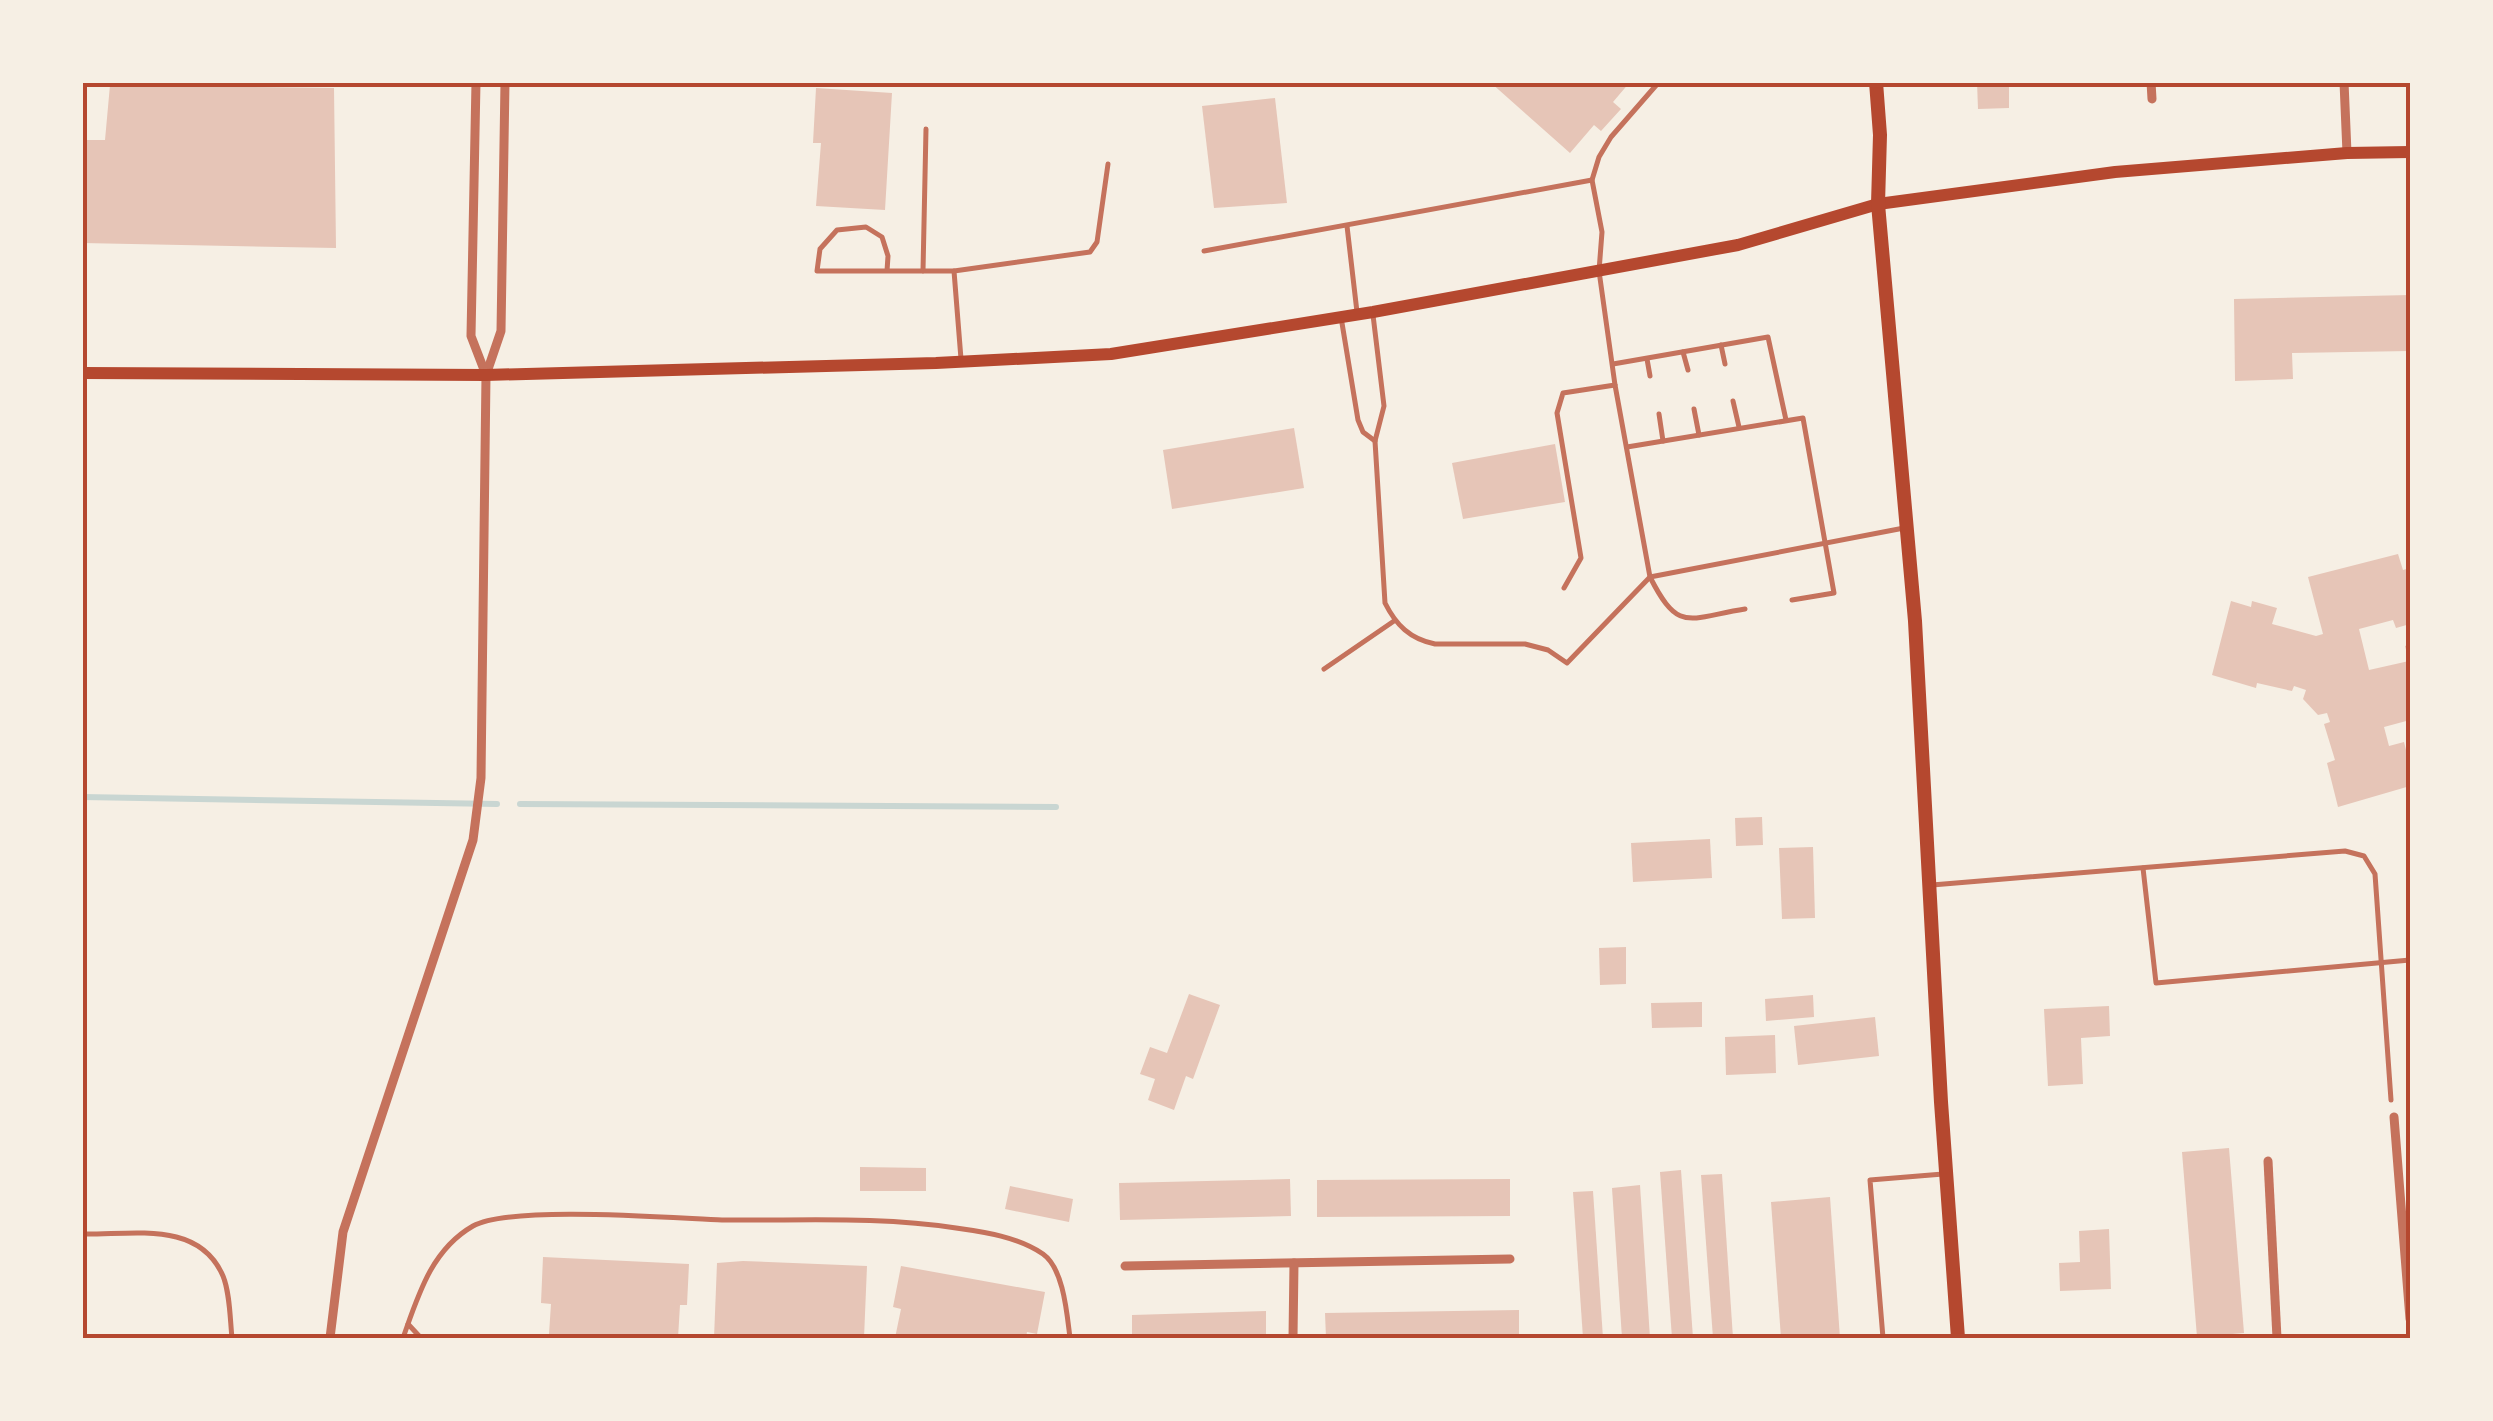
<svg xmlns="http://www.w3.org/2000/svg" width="2493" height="1421" font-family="'Noto Sans',sans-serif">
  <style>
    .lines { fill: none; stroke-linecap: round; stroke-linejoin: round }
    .stream { stroke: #c9d6d2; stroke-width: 6 }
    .building { fill: #e6c5b7 }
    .service { stroke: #c5725c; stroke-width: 5 }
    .minor { stroke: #c5725c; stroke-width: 9 }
    .secondary { stroke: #b5482f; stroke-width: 12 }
    .primary { stroke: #b5482f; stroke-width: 14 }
    .neatline { fill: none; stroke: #b5482f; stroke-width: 4 }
  </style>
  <rect width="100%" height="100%" fill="#f6efe4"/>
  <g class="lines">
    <!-- stream -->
    <g class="stream">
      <path d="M82 797 497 804"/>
      <path d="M520 804 1056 807"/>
    </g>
  </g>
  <!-- building -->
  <g class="building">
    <path d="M1490 82H1630L1613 102 1621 109 1601 131 1594 125 1570 153Z"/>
    <path d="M1977 82H2009V108L1978 109Z"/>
    <path d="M110 85 334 88 336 248 82 243V140H105Z"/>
    <path d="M816 88 892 93 885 210 816 206 821 143H813Z"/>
    <path d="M1275 98 1287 203 1214 208 1202 106Z"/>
    <path d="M2410 295V351L2292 353 2293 379 2235 381 2234 299Z"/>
    <path d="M1294 428 1304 488 1172 509 1163 450Z"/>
    <path d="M1555 444 1565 502 1463 519 1452 463Z"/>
    <path d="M2398 554 2403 570 2410 568V624L2396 628 2393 620 2359 629 2369 670 2409 661 2405 646 2410 644V720L2384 727 2389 746 2404 742 2410 766V786L2338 807 2327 763 2335 760 2324 724 2330 722 2327 713 2318 715 2303 699 2306 690 2294 686 2292 691 2257 683 2256 688 2212 675 2231 601 2251 607 2252 601 2277 608 2272 624 2316 636 2323 634 2308 577Z"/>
    <path d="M1762 817 1763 845 1736 846 1735 818Z"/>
    <path d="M1710 839 1712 878 1633 882 1631 843Z"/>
    <path d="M1813 847 1815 918 1782 919 1779 848Z"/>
    <path d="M1626 947V984L1600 985 1599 948Z"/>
    <path d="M1189 994 1220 1005 1193 1079 1186 1076 1174 1110 1148 1100 1155 1079 1140 1074 1150 1047 1167 1053Z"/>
    <path d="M1813 995 1814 1017 1766 1021 1765 999Z"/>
    <path d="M1702 1002V1027L1652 1028 1651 1003Z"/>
    <path d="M2109 1006 2110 1036 2081 1038 2083 1084 2048 1086 2044 1009Z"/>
    <path d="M1875 1017 1879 1056 1798 1065 1794 1026Z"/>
    <path d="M1775 1035 1776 1073 1726 1075 1725 1037Z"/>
    <path d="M2229 1148 2244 1333 2197 1337 2182 1152Z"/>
    <path d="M860 1167 926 1168V1191H860Z"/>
    <path d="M1681 1170 1693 1338H1672L1660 1172Z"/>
    <path d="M1722 1174 1733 1338H1713L1701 1175Z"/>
    <path d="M1290 1179 1291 1216 1120 1220 1119 1183Z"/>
    <path d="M1510 1179V1216L1317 1217V1180Z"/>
    <path d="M1640 1185 1650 1338H1622L1612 1188Z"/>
    <path d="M1010 1186 1073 1199 1069 1222 1005 1209Z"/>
    <path d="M1593 1191 1603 1338H1583L1573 1192Z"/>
    <path d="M1830 1197 1840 1338H1781L1771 1202Z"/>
    <path d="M2109 1229 2111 1289 2060 1291 2059 1263 2080 1262 2079 1231Z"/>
    <path d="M543 1257 689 1264 687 1305H680L678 1338 549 1334 551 1304 541 1303Z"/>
    <path d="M743 1261 867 1266 864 1338H714L717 1263Z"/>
    <path d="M901 1266 1045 1292 1037 1334 1027 1332 1026 1338H895L901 1309 893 1307Z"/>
    <path d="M1519 1310V1338H1326L1325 1313Z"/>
    <path d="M1266 1311V1338H1132V1315Z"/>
  </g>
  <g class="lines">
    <!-- service -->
    <g class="service">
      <path d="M1659 82 1611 137 1599 157 1592 180 1602 232 1599 271 1615 385 1650 577C1679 634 1688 618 1745 609"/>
      <path d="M1347 226 1357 312"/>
      <path d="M1204 251 1592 180"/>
      <path d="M887 271 888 256 882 237 866 227 837 230 820 249 817 271H954"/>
      <path d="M923 271 926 129"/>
      <path d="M1373 315 1384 406 1375 441 1385 603C1396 625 1410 639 1435 644H1525L1548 650 1567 663 1650 577 1904 528"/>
      <path d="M1341 317 1358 420 1363 432 1375 441"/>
      <path d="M1721 345 1725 364"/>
      <path d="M1683 352 1688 370"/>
      <path d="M961 359 954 271 1090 252 1097 242 1108 164"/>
      <path d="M1647 359 1650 376"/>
      <path d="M1613 364 1768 337 1786 420"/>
      <path d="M1733 401 1739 427"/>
      <path d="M1694 409 1699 435"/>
      <path d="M1659 414 1663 441"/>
      <path d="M1627 447 1803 418 1834 593 1792 600"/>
      <path d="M1564 588 1581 558 1557 413 1563 393 1615 385"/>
      <path d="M1324 669 1394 621"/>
      <path d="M2143 868 2156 983 2410 960"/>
      <path d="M1932 885 2345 851 2364 856 2375 874 2391 1100"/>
      <path d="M82 1234C133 1235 199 1220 223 1276 230 1293 230 1319 232 1338"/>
      <path d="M408 1324 421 1338"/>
      <path d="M403 1338C418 1296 431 1250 473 1226 511 1205 672 1218 722 1220 800 1221 879 1216 956 1228 985 1232 1018 1237 1043 1254 1064 1269 1067 1315 1070 1338"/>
      <path d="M1883 1338 1870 1180 1943 1174"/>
    </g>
    <!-- minor -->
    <g class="minor">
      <path d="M476 82 471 336 486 375"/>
      <path d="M2151 82 2152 99"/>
      <path d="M2344 82 2347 153"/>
      <path d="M2394 1117 2410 1319"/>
      <path d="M2268 1161 2277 1338"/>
      <path d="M1125 1266 1510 1259"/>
      <path d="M330 1338 343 1232 473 840 481 778 486 375 501 331 505 82"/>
      <path d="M1293 1338 1294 1263"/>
    </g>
    <!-- secondary -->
    <path class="secondary" d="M82 373 486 375 936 363 1111 354 1373 312 1738 245 1878 204 2115 172 2347 153 2410 152"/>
    <!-- primary -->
    <path class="primary" d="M1876 82 1880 135 1878 204 1915 621 1941 1102 1958 1338"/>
  </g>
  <!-- border -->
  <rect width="2493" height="1421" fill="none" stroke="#f6efe4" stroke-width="170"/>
  <rect x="85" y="85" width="2323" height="1251" class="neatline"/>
</svg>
